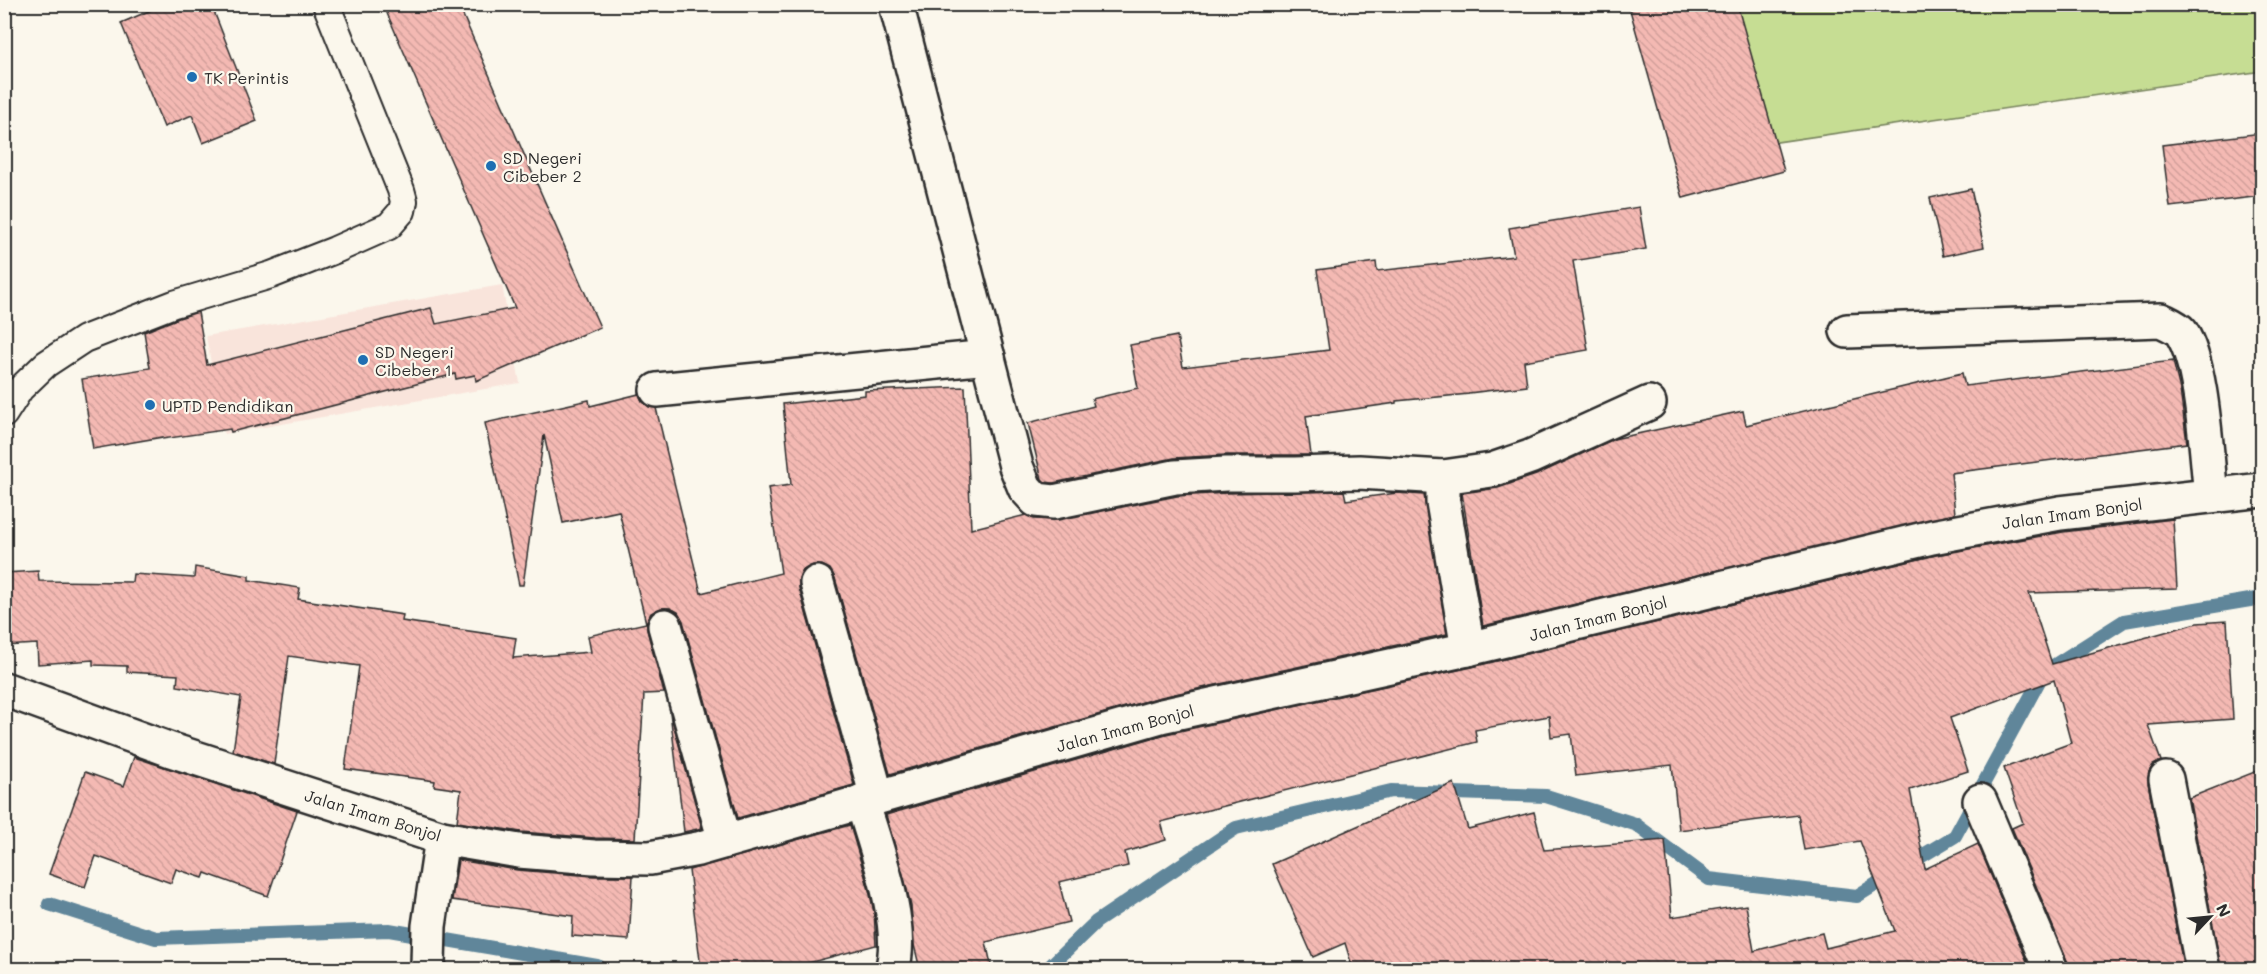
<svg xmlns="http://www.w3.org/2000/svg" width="2267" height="974" font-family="Mali,sans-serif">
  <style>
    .built { fill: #f9e4db }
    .green { fill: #c6dd93; stroke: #78845f; stroke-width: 1.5 }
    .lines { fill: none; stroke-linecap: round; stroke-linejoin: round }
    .stream { stroke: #60869a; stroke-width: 14 }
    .building { fill: url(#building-back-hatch); stroke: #2b2b2b; stroke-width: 1.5 }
    .service-casing { stroke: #2b2b2b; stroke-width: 30 }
    .minor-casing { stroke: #2b2b2b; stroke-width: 38 }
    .service { stroke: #fbf7ec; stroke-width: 26 }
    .minor { stroke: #fbf7ec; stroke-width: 33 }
    .poi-dot { fill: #1f6fb2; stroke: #fbf7ec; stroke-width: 2 }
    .labels { text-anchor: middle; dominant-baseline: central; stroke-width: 4.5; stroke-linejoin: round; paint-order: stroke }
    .poi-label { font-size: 16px; fill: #2b2b2b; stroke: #fbf7ec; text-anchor: start }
    .street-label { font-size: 16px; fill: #2b2b2b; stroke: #fbf7ec }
  </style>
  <defs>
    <pattern id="building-back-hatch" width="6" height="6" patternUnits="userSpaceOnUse" patternTransform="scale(1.5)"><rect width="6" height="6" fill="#f4b9b3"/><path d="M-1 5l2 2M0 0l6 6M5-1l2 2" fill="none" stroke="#d19f9a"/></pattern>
  </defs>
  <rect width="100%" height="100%" fill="#fbf7ec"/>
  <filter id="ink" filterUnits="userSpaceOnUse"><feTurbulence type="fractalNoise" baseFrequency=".0167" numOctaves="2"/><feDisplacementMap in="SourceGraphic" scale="12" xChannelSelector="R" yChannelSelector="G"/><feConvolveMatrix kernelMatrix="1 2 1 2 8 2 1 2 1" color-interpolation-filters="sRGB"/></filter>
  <g filter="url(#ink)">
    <!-- built -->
    <path class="built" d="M502 285 520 383 224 434 206 336Z"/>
    <!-- green -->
    <path class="green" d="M1668 5H2262V71L1736 148Z"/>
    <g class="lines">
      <!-- stream -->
      <g class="stream">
        <path d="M1907 865 1955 836 2044 672 2124 621 2262 598"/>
        <path d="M49 904 156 938 389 930 597 966 602 970"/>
        <path d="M1046 970 1096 922 1236 828 1391 791 1546 796 1635 824 1709 879 1857 896 1891 875"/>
      </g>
    </g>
    <!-- building -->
    <g class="building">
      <path d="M165 4H211L257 121 203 143 192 115 164 127 121 23Z"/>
      <path d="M383 4H458L600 327 476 381 475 375 456 379 455 374 231 432 230 429 163 439V437L93 449 82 379 150 368 144 332 179 318 198 312 207 365 431 308 436 324 515 308Z"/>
      <path d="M1650 4H1737L1784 171 1683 198 1630 10Z"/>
      <path d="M2262 133V196L2170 207 2162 145Z"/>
      <path d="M1971 189 1984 247 1943 256 1930 198Z"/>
      <path d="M1639 207 1646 249 1573 261 1588 350 1524 361 1527 386 1469 393V394L1396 401V403L1306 416 1311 455H1226L1174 458 1053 483 1045 482 1042 479 1028 423 1094 406 1092 399 1138 388 1130 345 1177 336 1183 367 1329 350 1317 270 1376 262 1377 271 1514 256 1509 228Z"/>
      <path d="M2173 361 2180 390 2187 443 1951 473 1955 514 1483 626 1462 493 1498 488 1536 475 1614 439 1743 411 1746 425 1962 373 1965 386Z"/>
      <path d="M965 387 971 529 1026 515 1034 519 1058 520 1177 496 1227 493 1344 491 1346 500 1397 493 1424 495 1447 634 1157 698 890 774 835 578 830 569 822 565H813L803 570 799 579V588L854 785 738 818 683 621 678 612 670 608H661L651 613 647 621V630L664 693 644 694 635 839 595 838 521 832 457 822 461 790 434 786 435 781 345 769 359 666 289 656 274 764 233 751 241 697 177 686 178 675 127 672V666L93 665V660L38 664 37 644 4 646V573L38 571 39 581 132 582 133 574 194 578 195 567 249 576V580L300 588 298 599 403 615 402 621 516 638 513 658 591 652 588 636 646 623 619 511 563 523 544 435 523 585H519L485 423 589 400 590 406 639 394 642 401 649 407 656 408 701 593 781 573 768 488 791 485 783 404 865 395V391Z"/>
      <path d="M2173 519 2177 589 2029 593 2052 664 2197 623 2227 621 2233 719 2148 725 2161 761 2153 765 2149 772 2148 783 2184 969H2069L2068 963 2012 828 2023 823 2004 768 2071 743 2054 680 1950 718 1968 771 1910 790 1925 869 1978 844 2028 964 2016 969H1353L1345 943 1313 957 1272 864 1454 783 1468 829 1534 812 1544 850 1665 840 1672 917 1746 905 1754 951 1822 933 1826 948 1895 931 1860 841 1804 850 1798 815 1679 830 1672 765 1576 776 1571 734 1551 737 1549 716 1475 730 1477 742 1161 822 1166 840 1125 852 1128 866 1059 882 1069 922 986 942 992 969H920L914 945 911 906 905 882 886 815 1166 734 1472 667 1936 555 2063 532Z"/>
      <path d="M670 712 702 828 684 832Z"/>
      <path d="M134 757 297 811 268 896 205 873 203 878 176 869 171 883 96 856 85 887 49 874 85 772 124 786Z"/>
      <path d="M2262 769V969H2221L2189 798Z"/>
      <path d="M850 825 869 890 874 912 876 945 786 969H766L765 966 734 969H701L689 870Z"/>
      <path d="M458 860 517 870 593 876H633L629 940 572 936 573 916 452 900Z"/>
    </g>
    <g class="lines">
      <defs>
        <path id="service" d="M4 414 20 389 46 364 84 339 174 304 271 275 335 250 389 226 402 211 404 201 401 190 326 4"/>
        <g id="minor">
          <path d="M896 4 1016 466 1025 488 1036 500 1054 502 1175 477 1226 474H1295L1359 472 1443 477 1492 470 1530 457 1649 403"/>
          <path d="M1847 331 2161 320C2167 323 2177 327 2181 332 2203 364 2206 454 2211 495"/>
          <path d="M657 390 988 357"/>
          <path d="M1443 477V502L1468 649"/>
          <path d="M817 583 877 797"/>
          <path d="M665 626 725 841"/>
          <path d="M4 689 171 750 442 838 519 851 594 857 650 858 698 849 1161 716 1468 649 1932 537 2060 513 2262 490"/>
          <path d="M2166 779 2203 970"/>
          <path d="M862 801C875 846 906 925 892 970"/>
          <path d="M1980 801 2051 970"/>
          <path d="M430 970 428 965 429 926 442 838"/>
        </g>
      </defs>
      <!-- service casing -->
      <use href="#service" class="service-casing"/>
      <!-- minor casing -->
      <use href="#minor" class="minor-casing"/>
      <!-- service -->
      <use href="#service" class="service"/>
      <!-- minor -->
      <use href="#minor" class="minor"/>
    </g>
  </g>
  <!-- markers -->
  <g class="poi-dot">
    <circle cx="192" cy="77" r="6"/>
    <circle cx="491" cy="166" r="6"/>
    <circle cx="363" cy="360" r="6"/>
    <circle cx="150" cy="405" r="6"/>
  </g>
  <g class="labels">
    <!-- poi labels -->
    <g class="poi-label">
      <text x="204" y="77">TK Perintis</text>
      <text x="503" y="157">SD Negeri<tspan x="503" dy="18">Cibeber 2</tspan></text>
      <text x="375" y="351">SD Negeri<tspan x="375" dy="18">Cibeber 1</tspan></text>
      <text x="162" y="405">UPTD Pendidikan</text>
    </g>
    <!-- street labels -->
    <g class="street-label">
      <text transform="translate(2072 513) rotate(-8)">Jalan Imam Bonjol</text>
      <text transform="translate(1598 618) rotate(-14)">Jalan Imam Bonjol</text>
      <text transform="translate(1125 728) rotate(-15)">Jalan Imam Bonjol</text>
      <text transform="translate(373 815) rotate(17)">Jalan Imam Bonjol</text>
    </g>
  </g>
  <!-- margin -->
  <rect width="2267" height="974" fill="none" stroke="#fbf7ec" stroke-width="24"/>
  <rect x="12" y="12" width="2243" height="950" fill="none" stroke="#2b2b2b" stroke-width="2" filter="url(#ink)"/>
  <!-- north arrow -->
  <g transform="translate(2210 917) rotate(64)" stroke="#fbf7ec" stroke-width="4.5" paint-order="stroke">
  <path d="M0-4.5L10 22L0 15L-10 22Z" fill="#2b2b2b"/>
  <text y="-9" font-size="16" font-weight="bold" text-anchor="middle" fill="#2b2b2b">N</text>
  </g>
</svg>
